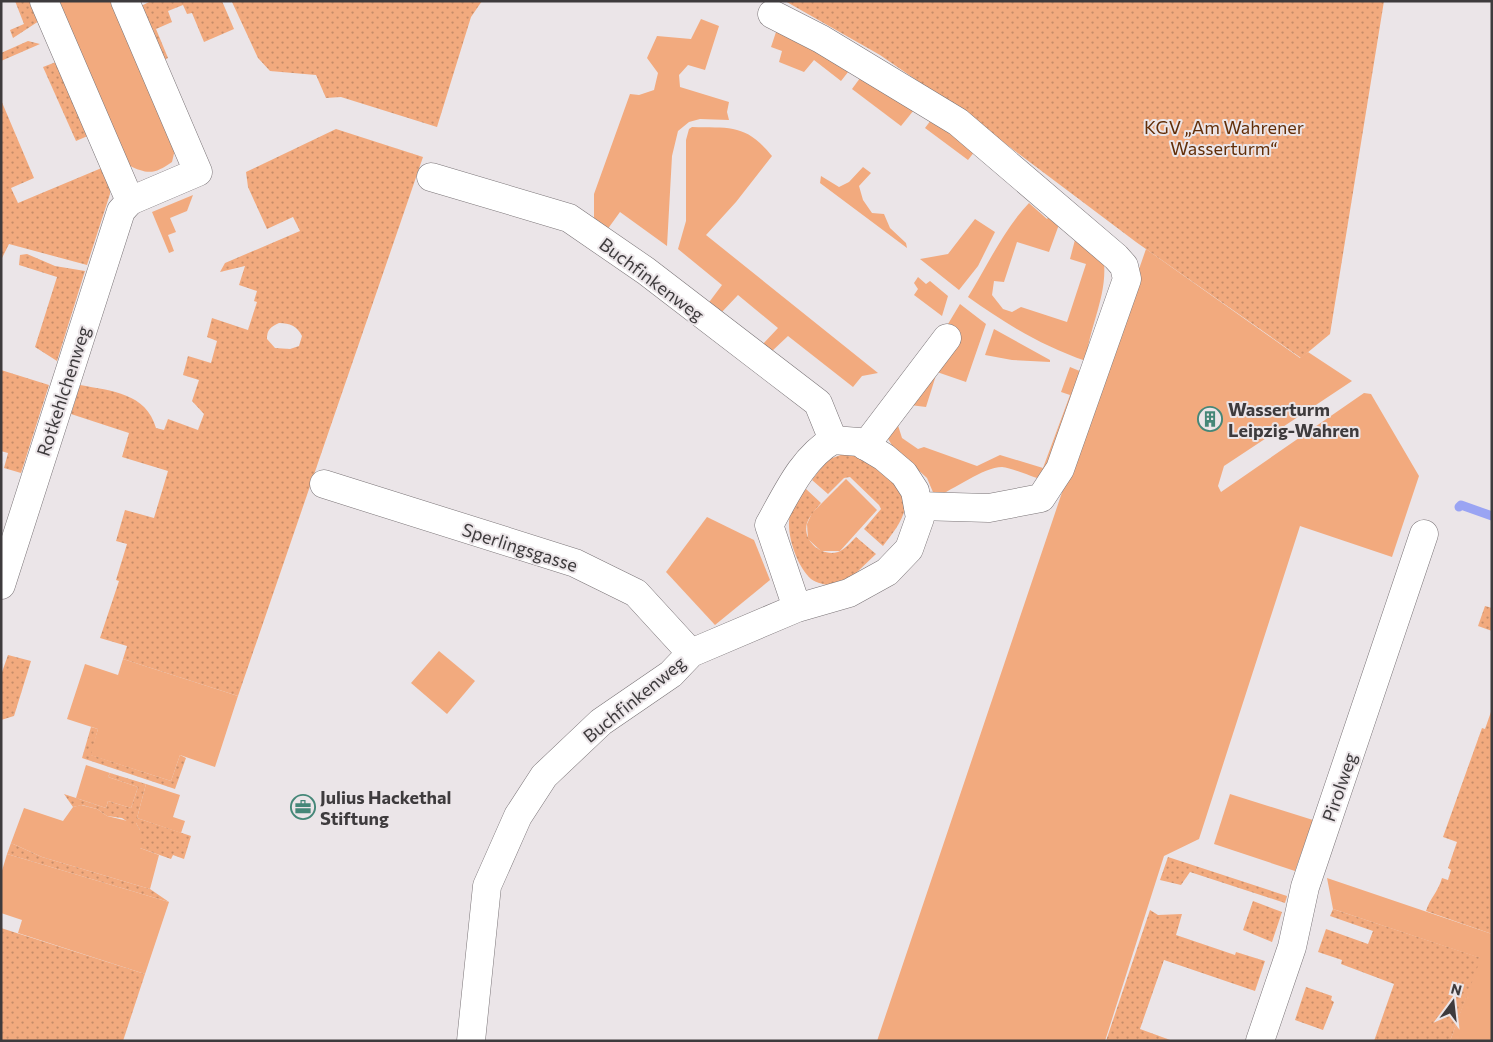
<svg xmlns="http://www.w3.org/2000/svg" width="1493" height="1042" font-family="Commissioner,sans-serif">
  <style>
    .green { fill: #f2aa7e }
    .garden { fill: url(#garden-dots); fill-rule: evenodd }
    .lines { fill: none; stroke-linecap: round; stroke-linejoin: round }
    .stream { stroke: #9aa4f3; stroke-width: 9 }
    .minor-casing { stroke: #7a7477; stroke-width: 29 }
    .minor { stroke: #fff; stroke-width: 28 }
    .labels { text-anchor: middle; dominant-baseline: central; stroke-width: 4; stroke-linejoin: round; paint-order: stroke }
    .park-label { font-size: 18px; fill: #612e08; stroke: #ebe5e8 }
    .street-label { font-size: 18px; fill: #3e3b3d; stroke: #ebe5e8 }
    .poi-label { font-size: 18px; font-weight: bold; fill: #3e3b3d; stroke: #ebe5e8; text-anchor: start }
  </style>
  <defs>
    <pattern id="garden-dots" width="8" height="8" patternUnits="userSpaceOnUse" patternTransform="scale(1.25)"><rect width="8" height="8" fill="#f2aa7e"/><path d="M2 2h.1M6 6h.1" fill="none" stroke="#c58c68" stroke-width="1.8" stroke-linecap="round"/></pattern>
  </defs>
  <rect width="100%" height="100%" fill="#ebe5e8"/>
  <!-- green -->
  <g class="green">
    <path d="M59 1H115L176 145 172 162C155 174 148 175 128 165Z"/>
    <path d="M701 19 719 26 705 70 688 65 679 75 680 87 729 102 727 112 729 120 700 119 689 122 678 131 672 156 667 246 620 212 607 230 594 221V194L630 94 639 95 654 90 658 73 647 58 657 36 691 39Z"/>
    <path d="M778 26 852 67 841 81 814 60 804 72 779 62 782 51 771 47Z"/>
    <path d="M863 74 918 105 901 126 852 89Z"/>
    <path d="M931 120 978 147 968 160 925 128Z"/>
    <path d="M692 127C731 128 746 124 772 156L736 202 706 235 878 373 862 376 853 387 788 336 770 353 761 346 778 328 738 295 720 314 707 305 722 285 678 249 686 221V140L689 129Z"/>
    <path d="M863 167 871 173 859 186 863 200 872 213 884 214 890 228 906 243 907 248 820 183 821 176 839 187 849 182Z"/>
    <path d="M193 195 187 211 170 218 176 232 168 235 174 251 169 253 152 212Z"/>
    <path d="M1029 203 1047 219 1053 212 1061 219 1049 252 1017 242 1004 282 994 281 992 295 1003 309 1012 312 1021 307 1067 322 1086 264 1070 259 1076 236 1104 263C1107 297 1089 327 1086 361 1042 346 1006 324 968 297 988 265 1003 230 1029 203Z"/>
    <path d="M975 219 995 232 978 266 959 290 920 259 948 254Z"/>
    <path d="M1146 249 1300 358 1308 352 1352 381 1224 466 1218 486 1221 492 1364 393 1371 394 1419 476 1392 557 1300 526 1199 839 1164 856 1105 1041H877L1079 442Z"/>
    <path d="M918 277 926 284 930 281 948 296 942 316 914 295 918 289 914 283Z"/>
    <path d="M960 304 986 324 966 382 937 372 926 407 910 405 942 334Z"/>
    <path d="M994 329 1050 360V362L1012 360 985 355Z"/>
    <path d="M1070 367 1082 372 1043 480C1032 477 1012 468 1002 467 983 467 954 490 935 497L927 478 893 447 887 437 895 416 902 438 918 449 924 447 977 466 1000 455 1043 468 1070 395 1061 392Z"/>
    <path d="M846 479 877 510 840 551H821L808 539 807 524 812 513Z"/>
    <path d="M707 517 754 540 770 580 715 625 666 572Z"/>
    <path d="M439 651 475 681 447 714 411 683Z"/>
    <path d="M123 659 238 696 215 767 180 755 171 781 90 755 98 729 67 719 85 664 118 675Z"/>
    <path d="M86 765 110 773 108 777 138 787 131 808 108 801 106 808 76 798Z"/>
    <path d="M146 784 180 795 173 817 185 821 181 833 137 818Z"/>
    <path d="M1230 794 1313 820 1295 871 1214 844Z"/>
    <path d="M81 805 97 809 107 816 136 823 140 830V848L159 855 150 889 42 857 11 843 24 808 63 821 73 807Z"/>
    <path d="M7 854 169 902 145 974 18 933 22 920 1 913V874Z"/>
    <path d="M1327 878 1492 934V1041H1450L1480 958 1333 909Z"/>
  </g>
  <!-- garden -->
  <g class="garden">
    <path d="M15 1H30L39 21 13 38 10 30 24 24Z"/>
    <path d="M151 1H222L234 29 204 42 192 13 187 14 183 5 168 11 172 22 156 29 168 58 162 61 139 7Z"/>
    <path d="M341 1H482L471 17 437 127 341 97 326 98 316 75 270 71 258 58 232 2Z"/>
    <path d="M785 1H1384L1330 334 1301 358 1136 242 970 117 880 55Z"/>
    <path d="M28 41 40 44 1 61V53Z"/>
    <path d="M56 62 90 135 76 141 43 67Z"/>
    <path d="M1 100 34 178 11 188 18 203 104 167 110 182V194L87 265 9 244 1 260Z"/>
    <path d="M336 129 423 157 238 696 123 659 127 646 100 638 119 581 116 580 127 544 116 541 125 510 154 518 168 471 122 457 129 433 71 414 80 385C112 391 146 393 156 428L164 430 168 419 198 430 204 414 192 401 199 380 183 375 188 356 211 363 217 341 207 337 212 318 248 330 257 302 254 301 257 291 239 285 245 266 220 272 225 263 300 231 293 217 267 229 248 187 246 172ZM279 323C290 323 297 326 302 336L299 346 290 349 275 348 267 339C267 330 270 327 279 323Z"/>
    <path d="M27 254 55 266 85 271 57 361 35 347 57 277 19 265 20 255Z"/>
    <path d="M1 370 49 385 21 473 4 468 8 453 1 451Z"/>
    <path d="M846 453C859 455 868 463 879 471 885 476 896 481 901 488 914 509 895 530 883 546L864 529 881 509 879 505 850 477 844 478 828 494 812 480 827 460Z"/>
    <path d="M806 489 821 503C816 509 810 515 807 523 802 540 820 557 838 552 844 550 851 542 856 537L876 554 854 575 832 585C825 585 817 583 811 579 796 566 784 529 791 511 794 502 800 496 806 489Z"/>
    <path d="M1485 606 1492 608V631L1478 626Z"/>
    <path d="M8 655 31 661 14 716 1 720V675Z"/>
    <path d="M1492 709V934L1426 911C1430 898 1438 892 1442 878L1448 880 1451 870 1448 868 1457 842 1443 837 1482 728 1485 729Z"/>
    <path d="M91 727 98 729 91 755 171 781 180 755 186 758 175 789 82 758Z"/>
    <path d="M110 773 146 784 137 818 191 836 184 859 173 855 171 859 140 848V830L136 823 131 824 122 818 107 816 97 809 82 805 73 807 64 794 106 808 108 801 131 808 138 787 108 777Z"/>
    <path d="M11 843 42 857 150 889 169 902 7 854Z"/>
    <path d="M1168 857 1287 896 1285 903 1190 872 1181 885 1160 880Z"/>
    <path d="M1253 901 1282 912 1272 942 1243 930Z"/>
    <path d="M1333 909 1481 958 1450 1041H1374L1394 984 1341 964 1342 960 1318 952 1326 929 1368 944 1373 931 1330 916Z"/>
    <path d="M1150 910 1158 915 1182 914 1176 935 1235 955 1236 952 1265 961 1255 991 1164 960 1140 1029 1173 1041H1106Z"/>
    <path d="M1 928 145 974 123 1041H1Z"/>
    <path d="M1306 987 1332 996 1331 1000 1334 1002 1323 1030 1295 1020Z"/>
  </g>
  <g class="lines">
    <!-- stream -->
    <path class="stream" d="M1459 507 1461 505 1492 516"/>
    <defs>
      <g id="minor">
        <path d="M125 1 198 172 130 201"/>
        <path d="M772 14 821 39 958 122 1116 257 1124 266 1127 279 1060 469 1041 498 989 508 918 506"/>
        <path d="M431 177 569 218 646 271 818 403 833 440"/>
        <path d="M865 446 947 338"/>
        <path d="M324 484 575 563 636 593 691 653"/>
        <path d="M1 585 121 211 130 201 44 1"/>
        <path d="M471 1041 487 886 518 816 544 776 601 722 671 674 691 653 797 608 849 593 887 572 909 549 920 518 915 491 904 474 884 457 859 442 833 440C802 458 786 495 769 525L797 608"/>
        <path d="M1260 1041 1292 947 1305 887 1424 534"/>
      </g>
    </defs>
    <!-- minor casing -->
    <use href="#minor" class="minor-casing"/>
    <!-- minor -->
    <use href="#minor" class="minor"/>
  </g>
  <!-- icons -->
  <defs>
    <symbol id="building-ring" viewBox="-11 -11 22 22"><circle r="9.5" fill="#ebe5e8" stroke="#458778" stroke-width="1.5"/><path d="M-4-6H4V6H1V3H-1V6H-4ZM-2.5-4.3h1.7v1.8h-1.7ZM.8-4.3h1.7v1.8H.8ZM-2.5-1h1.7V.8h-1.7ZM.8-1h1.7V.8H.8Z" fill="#458778"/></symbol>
    <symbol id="office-ring" viewBox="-11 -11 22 22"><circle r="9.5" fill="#ebe5e8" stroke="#458778" stroke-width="1.5"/><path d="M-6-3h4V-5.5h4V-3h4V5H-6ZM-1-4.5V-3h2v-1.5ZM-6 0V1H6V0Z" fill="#458778"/></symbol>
  </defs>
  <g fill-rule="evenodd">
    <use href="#building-ring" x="1196" y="405" width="28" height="28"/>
    <use href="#office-ring" x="289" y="793" width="28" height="28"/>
  </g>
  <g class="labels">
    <!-- park labels -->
    <g class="park-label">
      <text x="1224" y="127">KGV „Am Wahrener<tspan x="1224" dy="21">Wasserturm“</tspan></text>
    </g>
    <!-- street labels -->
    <g class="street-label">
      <text transform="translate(652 279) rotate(37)">Buchfinkenweg</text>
      <text transform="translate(63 391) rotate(-72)">Rotkehlchenweg</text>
      <text transform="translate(520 547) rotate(18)">Sperlingsgasse</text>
      <text transform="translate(634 699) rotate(-39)">Buchfinkenweg</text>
      <text transform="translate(1339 787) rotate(-71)">Pirolweg</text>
    </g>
    <!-- poi labels -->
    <g class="poi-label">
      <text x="1228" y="409">Wasserturm<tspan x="1228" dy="21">Leipzig-Wahren</tspan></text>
      <text x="320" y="797">Julius Hackethal<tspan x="320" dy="21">Stiftung</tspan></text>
    </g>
  </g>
  <!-- border -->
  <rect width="1493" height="1042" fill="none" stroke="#3e3b3d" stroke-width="5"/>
  <!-- north arrow -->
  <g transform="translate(1453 1002) rotate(15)" stroke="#ebe5e8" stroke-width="4" paint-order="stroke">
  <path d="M0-4L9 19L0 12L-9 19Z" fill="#3e3b3d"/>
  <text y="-8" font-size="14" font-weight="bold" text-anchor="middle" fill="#3e3b3d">N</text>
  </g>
</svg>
